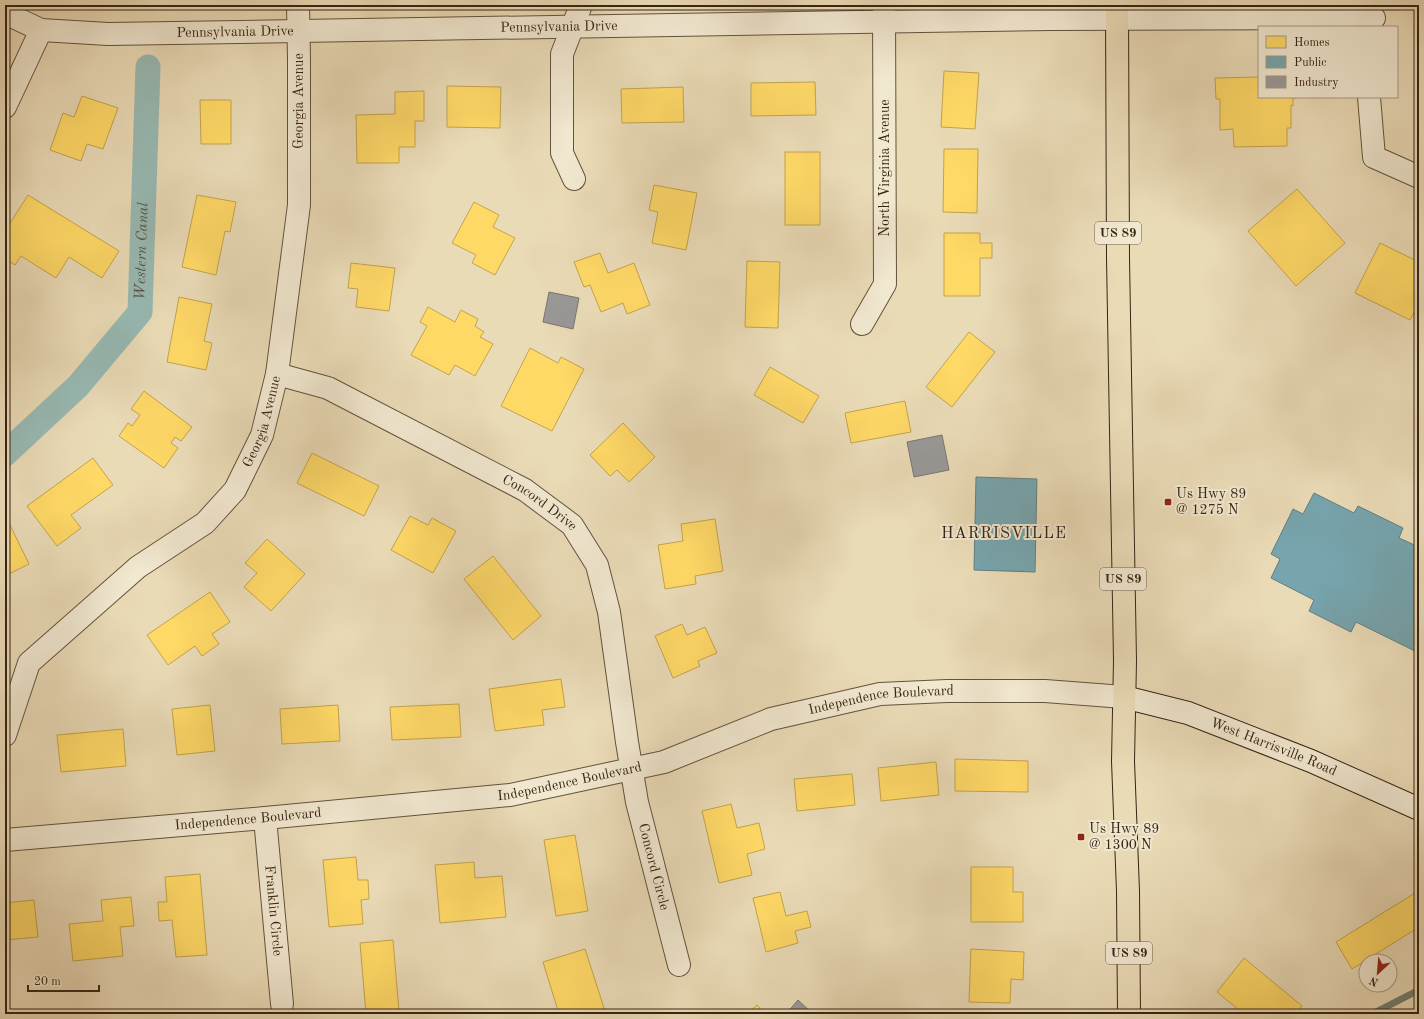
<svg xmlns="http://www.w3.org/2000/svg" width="1424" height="1019" font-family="'Old Standard TT',serif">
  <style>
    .homes { fill: #ffd966; stroke: #c3a34d }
    .public { fill: #76a5af; stroke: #637e80 }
    .industry { fill: #999; stroke: #7c7671 }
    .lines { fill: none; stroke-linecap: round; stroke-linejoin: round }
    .stream { stroke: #717e74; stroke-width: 7 }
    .canal { stroke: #98bab4; stroke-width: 25 }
    .minor-casing { stroke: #64523c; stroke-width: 24 }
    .secondary-casing { stroke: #372413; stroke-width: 24 }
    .primary-casing { stroke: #372413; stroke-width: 24 }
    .minor { stroke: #f1e8d0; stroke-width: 22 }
    .secondary { stroke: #f1e8d0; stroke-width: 22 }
    .primary { stroke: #eadbb7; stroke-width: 22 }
    .poi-dot { fill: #8f2418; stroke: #f1e8d0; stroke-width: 1.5 }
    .labels { text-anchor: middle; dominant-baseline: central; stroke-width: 4; stroke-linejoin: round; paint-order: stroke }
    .shield { fill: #f1e8d0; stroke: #6f5f4c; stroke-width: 1 }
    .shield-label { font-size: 13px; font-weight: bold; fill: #372413 }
    .street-label { font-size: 14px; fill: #372413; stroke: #f1e8d0 }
    .poi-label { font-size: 14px; fill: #372413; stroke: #f1e8d0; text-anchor: start }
    .water-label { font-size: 15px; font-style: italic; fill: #545143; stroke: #f1e8d0 }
    .quarter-label { font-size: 16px; letter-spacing: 1px; fill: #372413; stroke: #f1e8d0 }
  </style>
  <rect width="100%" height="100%" fill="#eadbb7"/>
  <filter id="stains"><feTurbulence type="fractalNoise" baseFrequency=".005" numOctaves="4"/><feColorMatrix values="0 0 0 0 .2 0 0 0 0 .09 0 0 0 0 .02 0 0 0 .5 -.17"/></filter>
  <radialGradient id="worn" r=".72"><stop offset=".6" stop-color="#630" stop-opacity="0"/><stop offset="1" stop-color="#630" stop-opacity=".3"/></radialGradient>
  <!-- homes -->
  <g class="homes">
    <path d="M944 71 979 73 975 129 941 127Z"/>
    <path d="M1259 77V97H1296V98H1293V106L1291 105V128H1287V146L1234 147 1233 129 1220 130V99H1216L1215 78Z"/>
    <path d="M815 82 816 115 751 116V83Z"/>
    <path d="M447 86 501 87 500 128 447 127Z"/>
    <path d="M683 87 684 122 622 123 621 89Z"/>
    <path d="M424 91V121H415V147H399V163H357L356 115 395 114V92Z"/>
    <path d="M82 96 118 108 103 149 87 144 81 161 50 150 63 113 74 117Z"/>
    <path d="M200 100H231V144H201Z"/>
    <path d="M944 149H978L977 213 943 212Z"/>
    <rect x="785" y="152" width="35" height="73"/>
    <path d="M654 185 697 193 686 250 652 243 658 212 649 210Z"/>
    <path d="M1297 189 1345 243 1296 286 1248 231Z"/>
    <path d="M28 195 119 251 102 278 69 257 56 278 21 256 15 265 5 259V231Z"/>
    <path d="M197 195 236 202 230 232 225 231 216 275 182 267Z"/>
    <path d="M474 202 499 215 493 227 515 238 495 275 472 263 476 255 452 243Z"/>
    <path d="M944 233H980V243H992V258H980V296H944Z"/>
    <path d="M1380 243 1419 262V303L1410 320 1355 293Z"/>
    <path d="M600 253 608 273 634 263 650 305 627 314 623 303 601 312 590 285 584 287 574 262Z"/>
    <path d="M747 261 780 262 778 328 745 327Z"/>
    <path d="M351 263 395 268 389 311 356 307 358 289 348 288Z"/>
    <path d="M179 297 212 304 204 341 212 343 206 370 167 362Z"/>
    <path d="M428 307 455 322 461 310 478 319 475 326 484 332 480 337 493 344 475 376 455 365 449 375 411 355 427 326 420 322Z"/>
    <path d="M969 332 995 352 952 407 926 387Z"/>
    <path d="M530 348 558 363 561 357 584 369 552 431 501 406Z"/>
    <path d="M770 367 819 396 803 423 754 395Z"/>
    <path d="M144 391 192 427 181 441 175 437 171 443 178 448 164 468 119 436 128 423 132 426 140 415 131 409Z"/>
    <path d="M905 401 911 432 851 443 845 413Z"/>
    <path d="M623 423 655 457 629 482 617 470 610 476 590 455Z"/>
    <path d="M312 453 379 486 364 516 297 483Z"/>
    <path d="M93 458 113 485 71 515 81 528 57 546 27 506Z"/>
    <path d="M410 516 428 525 432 518 456 531 433 573 391 550Z"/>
    <path d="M715 519 723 571 695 576 696 584 665 589 658 545 683 541 681 524Z"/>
    <path d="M9 523 29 564 5 576V525Z"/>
    <path d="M267 539 305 574 271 611 244 587 257 573 245 563Z"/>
    <path d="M493 556 541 616 513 640 464 579Z"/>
    <path d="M210 592 230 622 212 634 219 644 202 656 195 646 168 665 147 635Z"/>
    <path d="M682 624 687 635 705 627 717 653 698 661 700 666 673 678 655 636Z"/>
    <path d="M561 679 565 707 542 710 544 725 495 731 489 689Z"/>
    <path d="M459 704 461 737 392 740 390 707Z"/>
    <path d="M210 705 215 751 177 755 172 709Z"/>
    <path d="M338 705 340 741 282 744 280 709Z"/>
    <path d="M123 729 126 766 61 772 57 735Z"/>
    <path d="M955 759 1028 761V792L955 791Z"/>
    <path d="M936 762 939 795 881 801 878 768Z"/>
    <path d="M852 774 855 805 797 811 794 779Z"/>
    <path d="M731 804 737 828 759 823 765 849 747 854 752 875 719 883 702 811Z"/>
    <path d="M575 835 588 911 556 916 544 840Z"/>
    <path d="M356 857 358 880H368L369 899 361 900 363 924 329 927 323 860Z"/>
    <path d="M474 862 475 878 502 876 506 917 440 923 435 865Z"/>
    <path d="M971 867H1013V892H1023V922H971Z"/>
    <path d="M200 874 207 955 176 957 172 920 159 921 158 902H167L165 877Z"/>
    <path d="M780 892 786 916 807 911 811 927 795 931 798 943 766 952 753 898Z"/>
    <path d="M1415 893 1419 899V927L1352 969 1336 942Z"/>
    <path d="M131 897 134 926 120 927 123 956 73 961 69 924 103 921 101 900Z"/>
    <path d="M34 900 38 937 5 940V903Z"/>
    <path d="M393 940 399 1011 366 1014 360 943Z"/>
    <path d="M585 949 605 1011 596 1014H559L543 962Z"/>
    <path d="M971 949 1024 952 1023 980 1011 979 1010 1003 969 1002Z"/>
    <path d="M1244 958 1302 1006 1295 1014H1244L1217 992Z"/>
    <path d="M757 1005 765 1014H747Z"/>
  </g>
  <!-- public -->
  <g class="public">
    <path d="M976 477 1037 479 1035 572 974 570Z"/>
    <path d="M1314 493 1354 513 1358 506 1403 528 1399 538 1419 547V653L1356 622 1351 632 1309 611 1314 600 1271 578 1280 559 1271 554 1293 509 1303 514Z"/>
  </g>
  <!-- industry -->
  <g class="industry">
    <path d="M549 292 579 298 573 329 543 322Z"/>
    <path d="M942 435 949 470 914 477 907 442Z"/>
    <path d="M798 1000 813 1014H786Z"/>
  </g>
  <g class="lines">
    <!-- stream -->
    <path class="stream" d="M1372 1014 1419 990"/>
    <!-- canal -->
    <path class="canal" id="s1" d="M5 454 78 386 140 312 148 67"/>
    <defs>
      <g id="minor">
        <path id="s2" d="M5 13 41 30 108 34 1051 19 1374 18"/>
        <path d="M1369 97 1374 157 1419 177"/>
        <path d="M5 107 41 30"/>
        <path d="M574 179 562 153V54L581 5"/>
        <path d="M862 324 885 284 884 5"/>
        <path id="s3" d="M277 374 328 388 525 490 572 525 597 565 609 612 627 742 637 802 679 965"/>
        <path id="s4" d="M5 735 29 663 138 567 205 523 235 490 262 435 277 374 299 205V59L298 5"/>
        <path id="s5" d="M265 818 282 1004"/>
        <path id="s6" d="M5 840 265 818 510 795 664 762 771 719 880 694 947 691H1045L1124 697"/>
      </g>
      <g id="secondary">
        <path id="s7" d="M1124 697 1188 713 1311 761 1419 809"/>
      </g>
      <path id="primary" d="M1117 5 1118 258 1125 661 1123 761 1128 891 1129 1014"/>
    </defs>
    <!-- minor casing -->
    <use href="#minor" class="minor-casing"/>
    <!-- secondary casing -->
    <use href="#secondary" class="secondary-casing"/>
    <!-- primary casing -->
    <use href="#primary" class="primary-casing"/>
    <!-- minor -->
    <use href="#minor" class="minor"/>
    <!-- secondary -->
    <use href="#secondary" class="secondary"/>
    <!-- primary -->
    <use href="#primary" class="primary"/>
  </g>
  <!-- markers -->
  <g class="poi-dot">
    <rect x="1164" y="498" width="8" height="8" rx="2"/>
    <rect x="1077" y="833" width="8" height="8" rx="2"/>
  </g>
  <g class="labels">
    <!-- shield labels -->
    <g class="shield">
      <rect x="1095" y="222" width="46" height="22" rx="3"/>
      <rect x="1100" y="568" width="46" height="22" rx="3"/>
      <rect x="1106" y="942" width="46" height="22" rx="3"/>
    </g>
    <g class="shield-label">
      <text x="1118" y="233">US 89</text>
      <text x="1123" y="579">US 89</text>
      <text x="1129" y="953">US 89</text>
    </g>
    <!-- street labels -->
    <g class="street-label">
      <text stroke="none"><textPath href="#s2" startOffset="558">Pennsylvania Drive</textPath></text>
      <text stroke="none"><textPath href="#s2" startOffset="234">Pennsylvania Drive</textPath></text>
      <text transform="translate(299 101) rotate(-90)">Georgia Avenue</text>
      <text transform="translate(885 168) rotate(-90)">North Virginia Avenue</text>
      <text stroke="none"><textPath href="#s4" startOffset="420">Georgia Avenue</textPath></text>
      <text stroke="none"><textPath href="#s3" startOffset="294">Concord Drive</textPath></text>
      <text stroke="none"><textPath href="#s6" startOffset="892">Independence Boulevard</textPath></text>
      <text stroke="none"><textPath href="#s7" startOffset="158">West Harrisville Road</textPath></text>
      <text stroke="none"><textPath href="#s6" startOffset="568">Independence Boulevard</textPath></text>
      <text stroke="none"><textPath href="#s6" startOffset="244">Independence Boulevard</textPath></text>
      <text stroke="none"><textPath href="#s3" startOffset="688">Concord Circle</textPath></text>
      <text stroke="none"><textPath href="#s5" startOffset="93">Franklin Circle</textPath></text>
    </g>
    <!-- poi labels -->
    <g class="poi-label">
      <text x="1176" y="494">Us Hwy 89<tspan x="1176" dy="16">@ 1275 N</tspan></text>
      <text x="1089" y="829">Us Hwy 89<tspan x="1089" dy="16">@ 1300 N</tspan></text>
    </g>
    <!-- water labels -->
    <g class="water-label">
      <text stroke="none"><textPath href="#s1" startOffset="257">Western Canal</textPath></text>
    </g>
    <!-- quarter labels -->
    <g class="quarter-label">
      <text x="1004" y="534">HARRISVILLE</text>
    </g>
  </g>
  <!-- margin -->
  <rect width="1424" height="1019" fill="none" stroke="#eadbb7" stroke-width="20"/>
  <rect x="6" y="6" width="1412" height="1007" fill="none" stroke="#372413" stroke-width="2"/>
  <rect x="10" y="10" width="1404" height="999" fill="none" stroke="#372413"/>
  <!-- legend -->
  <rect x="1258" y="26" width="140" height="72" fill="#f1e8d0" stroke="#a79a84"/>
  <rect x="1266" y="36" width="20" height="12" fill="#ffd966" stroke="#a79a84"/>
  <text x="1294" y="46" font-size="12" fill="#372413">Homes</text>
  <rect x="1266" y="56" width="20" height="12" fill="#76a5af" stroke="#a79a84"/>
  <text x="1294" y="66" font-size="12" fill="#372413">Public</text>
  <rect x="1266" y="76" width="20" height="12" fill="#999999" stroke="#a79a84"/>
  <text x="1294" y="86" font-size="12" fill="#372413">Industry</text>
  <!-- north arrow -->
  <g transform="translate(1378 973) rotate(206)"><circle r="19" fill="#f1e8d0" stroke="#a79a84"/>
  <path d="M0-3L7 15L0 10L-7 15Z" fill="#8f2418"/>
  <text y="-6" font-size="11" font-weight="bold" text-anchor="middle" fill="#372413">N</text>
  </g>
  <!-- scale -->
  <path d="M28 985v6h71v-6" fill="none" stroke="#372413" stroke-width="2"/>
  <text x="34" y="985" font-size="12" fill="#372413" stroke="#f1e8d0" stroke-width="3" paint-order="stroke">20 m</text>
  <rect width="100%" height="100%" filter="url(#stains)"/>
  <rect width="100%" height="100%" fill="url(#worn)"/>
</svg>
